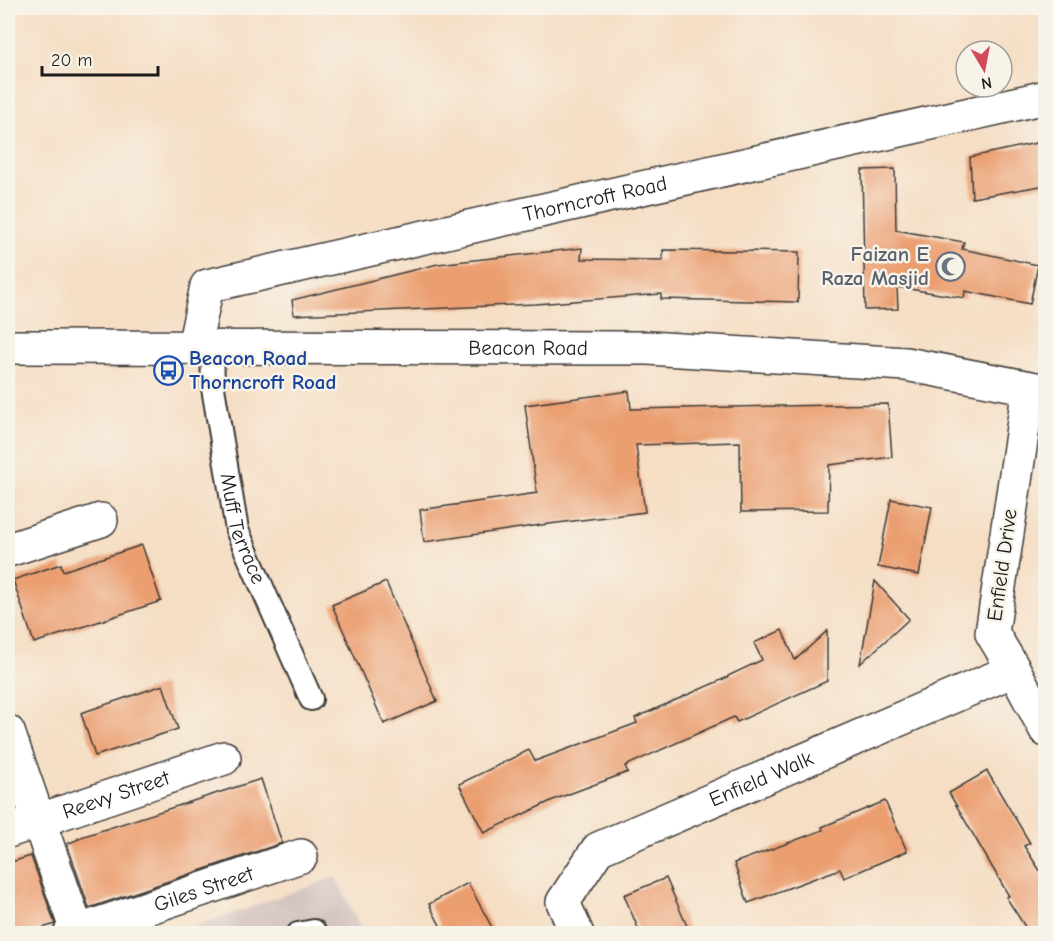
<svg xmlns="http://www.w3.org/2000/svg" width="1053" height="941" font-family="'Comic Neue',sans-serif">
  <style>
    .industrial { fill: #d1c0bd }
    .building { fill: #eb9f71 }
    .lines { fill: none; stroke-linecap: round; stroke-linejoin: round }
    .lane-casing { stroke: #3d3935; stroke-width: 26 }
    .street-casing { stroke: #3d3935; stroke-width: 36 }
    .secondary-casing { stroke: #3d3935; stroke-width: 36 }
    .lane { stroke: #fff; stroke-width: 22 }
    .street { stroke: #fff; stroke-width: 33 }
    .secondary { stroke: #fff; stroke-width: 33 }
    .labels { text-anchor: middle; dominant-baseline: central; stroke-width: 5; stroke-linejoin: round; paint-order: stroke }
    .street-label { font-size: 21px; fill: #1c1c1c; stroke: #f7f3e8 }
    .worship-label { font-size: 21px; font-weight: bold; fill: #5b616d; stroke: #f7f3e8; text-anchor: end }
    .transit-label { font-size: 21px; font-weight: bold; fill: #164399; stroke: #f7f3e8; text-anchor: start }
  </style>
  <rect width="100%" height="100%" fill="#f7f3e8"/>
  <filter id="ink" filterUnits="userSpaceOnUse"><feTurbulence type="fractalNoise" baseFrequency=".0167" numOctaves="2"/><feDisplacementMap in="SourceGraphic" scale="12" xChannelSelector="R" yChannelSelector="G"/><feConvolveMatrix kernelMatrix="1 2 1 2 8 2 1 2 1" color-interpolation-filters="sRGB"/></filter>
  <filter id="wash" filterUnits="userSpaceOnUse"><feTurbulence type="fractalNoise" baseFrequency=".008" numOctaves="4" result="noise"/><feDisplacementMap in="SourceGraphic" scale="24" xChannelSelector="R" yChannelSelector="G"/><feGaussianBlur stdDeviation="1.35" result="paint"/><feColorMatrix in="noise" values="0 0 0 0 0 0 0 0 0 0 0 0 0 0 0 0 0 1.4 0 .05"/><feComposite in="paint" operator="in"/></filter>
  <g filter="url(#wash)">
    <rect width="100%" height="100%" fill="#f5dec4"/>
    <!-- industrial -->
    <path class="industrial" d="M336 877 363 933 174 934Z"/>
    <g id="blocks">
      <!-- building -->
      <g class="building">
        <path d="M1046 141V185L972 198 970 157Z"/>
        <path d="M895 169 896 230 964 242 962 249 1038 265 1030 304 965 291 964 298 897 287 898 309 865 310 862 170Z"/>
        <path d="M582 248 581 259 663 260V250L799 252 798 302 661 299V294L536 304 294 315 292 300 438 264Z"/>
        <path d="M629 391 631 409 888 404 892 457 829 465 828 511 741 512 740 442 636 445 645 512 541 525 424 542 420 510 537 493 525 405Z"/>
        <path d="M891 499 932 507 919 575 878 567Z"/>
        <path d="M142 545 161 601 34 643 13 580 61 564 63 571Z"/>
        <path d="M875 581 909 619 860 664Z"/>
        <path d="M386 582 437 701 384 724 332 605Z"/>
        <path d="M782 630 795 660 827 631V681L737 722 734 717 625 766 628 772 553 800 484 833 459 784 529 750 535 761 637 723 635 718 728 677V676L762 660 754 643Z"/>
        <path d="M163 685 178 729 95 756 81 713Z"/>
        <path d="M987 771 1030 843 1024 846 1046 880V933H1029L1006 897 1009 896 949 793Z"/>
        <path d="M261 779 282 843 89 908 67 844 79 839 78 838Z"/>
        <path d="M885 801 907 851 844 878 840 869 748 903 734 863 823 830 822 827Z"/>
        <path d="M31 856 55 924 27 933H8V863Z"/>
        <path d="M666 878 690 933H640L624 895Z"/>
        <path d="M468 883 495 933H444L429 904Z"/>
      </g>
    </g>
  </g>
  <g filter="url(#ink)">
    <use href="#blocks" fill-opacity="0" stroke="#3d3935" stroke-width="1.5"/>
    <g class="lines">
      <defs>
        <g id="lane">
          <path id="s1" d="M212 348 213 388 237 530 311 699"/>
          <path d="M298 934 314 931 315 934"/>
        </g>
        <g id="street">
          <path id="s2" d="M194 347 207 286 1046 97"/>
          <path d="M1029 388 992 633 1014 670 1046 730"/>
          <path d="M8 550 101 520"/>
          <path d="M8 732 77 931"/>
          <path id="s3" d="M8 831 224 758"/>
          <path id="s4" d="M70 934 301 856"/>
          <path id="s5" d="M577 934 563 902 598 849 1014 670"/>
        </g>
        <g id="secondary">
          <path id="s6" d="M8 347 648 348 906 364 1046 391"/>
        </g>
      </defs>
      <!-- lane casing -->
      <use href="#lane" class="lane-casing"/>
      <!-- street casing -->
      <use href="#street" class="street-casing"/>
      <!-- secondary casing -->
      <use href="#secondary" class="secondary-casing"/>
      <!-- lane -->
      <use href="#lane" class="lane"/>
      <!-- street -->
      <use href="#street" class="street"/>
      <!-- secondary -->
      <use href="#secondary" class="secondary"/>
    </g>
  </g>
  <!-- icons -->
  <defs>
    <symbol id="mosque-ring" viewBox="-11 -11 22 22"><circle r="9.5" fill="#f7f3e8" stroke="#6b7280" stroke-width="1.5"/><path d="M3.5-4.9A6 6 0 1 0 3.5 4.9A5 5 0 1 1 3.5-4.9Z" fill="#6b7280"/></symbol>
    <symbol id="bus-ring" viewBox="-11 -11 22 22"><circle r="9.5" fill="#f7f3e8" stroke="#1a4fb4" stroke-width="1.5"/><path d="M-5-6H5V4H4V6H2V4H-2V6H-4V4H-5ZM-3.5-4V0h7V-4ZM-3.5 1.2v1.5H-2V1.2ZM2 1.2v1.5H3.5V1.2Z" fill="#1a4fb4"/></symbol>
  </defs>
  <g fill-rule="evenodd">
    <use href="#mosque-ring" x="934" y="250" width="33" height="33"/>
    <use href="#bus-ring" x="152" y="354" width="33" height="33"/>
  </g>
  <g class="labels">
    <!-- street labels -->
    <g class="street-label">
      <text stroke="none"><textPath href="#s2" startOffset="460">Thorncroft Road</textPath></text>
      <text stroke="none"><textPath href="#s6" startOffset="520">Beacon Road</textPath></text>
      <text stroke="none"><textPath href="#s1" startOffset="184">Muff Terrace</textPath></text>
      <text transform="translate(1002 565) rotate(-82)">Enfield Drive</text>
      <text stroke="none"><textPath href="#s5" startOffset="276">Enfield Walk</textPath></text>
      <text stroke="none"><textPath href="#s3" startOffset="114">Reevy Street</textPath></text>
      <text stroke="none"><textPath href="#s4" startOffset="141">Giles Street</textPath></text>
    </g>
    <!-- worship labels -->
    <g class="worship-label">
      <text x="929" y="254">Faizan E<tspan x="929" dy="24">Raza Masjid</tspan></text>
    </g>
    <!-- transit labels -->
    <g class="transit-label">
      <text x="189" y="358">Beacon Road<tspan x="189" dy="24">Thorncroft Road</tspan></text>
    </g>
  </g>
  <!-- margin -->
  <rect width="1053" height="941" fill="none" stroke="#f7f3e8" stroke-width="30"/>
  <!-- north arrow -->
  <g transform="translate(984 69) rotate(170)"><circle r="28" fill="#f7f3e8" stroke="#9f9d96" stroke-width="1.5"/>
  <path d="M0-4.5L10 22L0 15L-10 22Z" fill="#d1495b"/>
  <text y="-9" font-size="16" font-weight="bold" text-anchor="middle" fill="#1c1c1c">N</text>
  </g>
  <!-- scale -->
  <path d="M42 66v9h116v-9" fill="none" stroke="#1c1c1c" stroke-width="3"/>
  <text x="51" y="66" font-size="18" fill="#1c1c1c" stroke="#f7f3e8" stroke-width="4.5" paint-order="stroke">20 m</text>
</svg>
